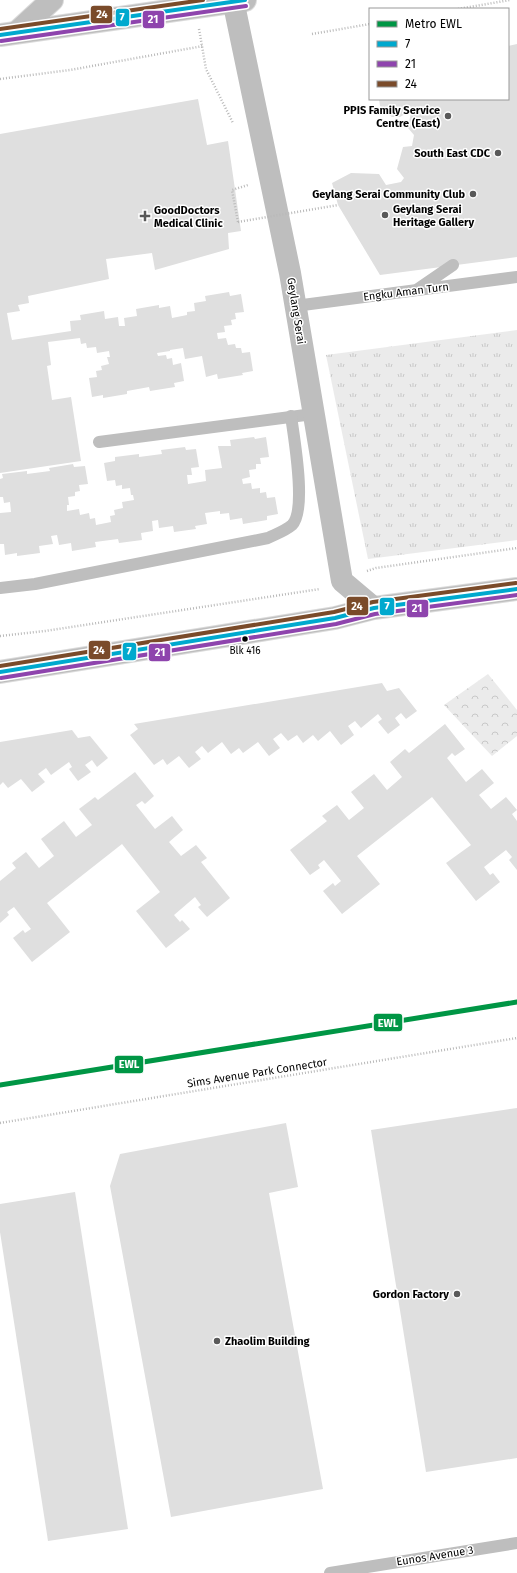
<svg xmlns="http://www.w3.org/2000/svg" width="517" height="1573" font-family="'Fira Sans',sans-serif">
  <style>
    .grass { fill: url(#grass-tufts) }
    .park { fill: url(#park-crowns) }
    .building { fill: #dfdfdf }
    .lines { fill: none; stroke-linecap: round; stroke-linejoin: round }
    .primary-casing { stroke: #dbdbdb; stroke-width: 24 }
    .path { stroke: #b9b9b9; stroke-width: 2.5; stroke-dasharray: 1 2; stroke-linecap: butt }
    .lane { stroke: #bebebe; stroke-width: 12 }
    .street { stroke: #bebebe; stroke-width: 22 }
    .primary { stroke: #bebebe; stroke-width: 22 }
    .path-bridge { stroke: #b9b9b9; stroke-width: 2.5; stroke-dasharray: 1 2; stroke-linecap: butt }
    .bus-1-casing { stroke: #fff; stroke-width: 7 }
    .bus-2-casing { stroke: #fff; stroke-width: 7 }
    .bus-3-casing { stroke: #fff; stroke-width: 7 }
    .bus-1 { stroke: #00a9ce; stroke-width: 4 }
    .bus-2 { stroke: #8e44ad; stroke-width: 4 }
    .bus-3 { stroke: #7a4b2a; stroke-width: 4 }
    .metro-1-casing { stroke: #fff; stroke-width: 8 }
    .metro-1 { stroke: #009645; stroke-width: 5 }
    .poi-dot { fill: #595959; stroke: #fff; stroke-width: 1.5 }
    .bus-dot { fill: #000; stroke: #fff; stroke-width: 1.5 }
    .labels { text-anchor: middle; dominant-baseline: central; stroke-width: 3; stroke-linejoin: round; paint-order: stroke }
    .bus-label { font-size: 10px; fill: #000; stroke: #fff }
    .poi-label { font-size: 11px; font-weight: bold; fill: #000; stroke: #fff; text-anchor: end }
    .street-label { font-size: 11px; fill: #000; stroke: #fff }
    .line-badge { stroke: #fff; stroke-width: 1.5 }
    .badge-label { font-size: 11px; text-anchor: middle; font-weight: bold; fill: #fff }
  </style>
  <defs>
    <pattern id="grass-tufts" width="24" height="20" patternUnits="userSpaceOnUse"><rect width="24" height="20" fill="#ebebeb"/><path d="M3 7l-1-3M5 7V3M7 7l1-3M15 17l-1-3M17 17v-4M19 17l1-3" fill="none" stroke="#c8c8c8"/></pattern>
    <pattern id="park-crowns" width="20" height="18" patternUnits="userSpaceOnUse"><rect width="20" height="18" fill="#ebebeb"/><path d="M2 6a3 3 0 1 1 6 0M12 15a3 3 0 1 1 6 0" fill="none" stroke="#c8c8c8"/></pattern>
  </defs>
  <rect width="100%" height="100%" fill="#fff"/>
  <!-- grass -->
  <path class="grass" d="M517 330V540L368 559 326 355Z"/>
  <!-- park -->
  <path class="park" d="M488 674 517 710V736L492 756 444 705Z"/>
  <!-- building -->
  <g class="building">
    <path d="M517 44V257L380 275 338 205 332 183 351 173 379 174 386 185 401 182 404 178 397 169 403 147 412 146 414 135 408 128 412 107 407 113 400 117H392L385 112 380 106 379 99H508V46Z"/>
    <path d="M198 99 207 145 228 141 241 231 228 233 229 249 155 270 152 253 106 259 109 279 28 296 29 303 18 305 20 311 7 313 11 336 12 340 71 331 70 321 81 320 80 315 104 311 105 319 118 317 119 326H125L124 318 137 316 136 309 159 305V308L170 306 172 318 187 315V312L195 311 194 303 206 301 205 296 229 292 230 296 241 294 244 312 235 313 236 319 231 320 232 325 224 326 225 332 217 333 218 339 226 338 228 345 235 344 236 348H241L242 353 250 352 253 371 242 373 243 375 218 379 217 374 206 377 202 356 185 359 183 348 170 350V351L157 353 158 356 166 355 167 359 172 358 173 365 181 363 184 381 174 383 175 387 150 391 149 387 127 391V394L103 398V395L92 397 89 378 97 377 96 371 102 370 101 366 109 364 107 357H110L109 351 97 353 96 347 87 348 86 343 81 344 80 338 48 342 51 365 47 366 52 400 71 397 81 461 0 473V134Z"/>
    <path d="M254 437 255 439 266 437 269 457 260 458 261 464H256V469L249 470 250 477 242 479 243 484 251 483 252 489 260 488V493L266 492 267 498 275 497 278 514 267 516V520L243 524 242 518 230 520 229 513 220 514V511L205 513 207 524 195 526 196 529 174 532 173 526 159 528 158 520 152 521 153 531 141 533 142 540 119 543 118 539 95 542 96 547 72 551 71 543 59 545 57 535 51 536 53 544 39 546 40 553 17 556V553L5 555 4 544H0V513L11 512 10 502 4 503 3 497H0V479L3 478 2 474 27 471V474L50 471 49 468 73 464 74 467 85 466 88 484 79 485 80 491 75 492V496L68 497 69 505H67V511L79 509 80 515 89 513 90 519 95 518 96 525 111 522 110 516 115 515 114 510 123 508 122 502 134 500 133 495H131L130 488 122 489V485L116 486 115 480 107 481 104 463 115 461V457L139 454V457L162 454 161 450 185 447 186 450 196 449 199 467 191 468 192 475H187L188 484 206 481 205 470 222 468 218 446H231L230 440Z"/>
    <path d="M382 683 387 691 399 688 417 711 406 719 401 713 395 718 400 725 388 734 378 722 382 719 378 714 361 728 355 721 348 726 354 735 341 745 330 731 318 741 313 735 303 743 297 735 288 741 281 733 273 739 280 748 269 756 258 742 243 753 239 748 231 754 222 742 208 753 202 746 195 752 201 759 189 768 179 756 167 765 163 759 154 765 130 735 138 729 134 724Z"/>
    <path d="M445 724 465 749 455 756 452 753 447 758 466 782 482 769 494 783 479 795 491 809 506 797 517 810 512 814 517 821V870L509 860 512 857 506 850 484 867 490 875 493 873 500 882 476 901 446 863 471 845 432 797 357 856 380 884 342 914 323 891 333 883 335 886 341 881 324 860 318 865 320 868 310 875 290 850 327 821 322 816 337 805 349 820 364 808 351 792 374 774 387 790 402 777 390 762 405 749 409 753Z"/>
    <path d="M72 730 78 738 90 736 108 758 97 767 92 760 85 765 91 772 78 781 69 769 72 767 69 762 51 775 46 768 38 774 45 782 32 792 21 779 8 788 3 782 0 785V742Z"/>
    <path d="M135 772 154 796 145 804 142 801 136 805 155 829 172 816 183 830 169 842 181 856 196 845 207 858 201 862 230 898 207 917 198 907 201 905 195 897 174 915 180 922 182 920 190 929 166 948 136 911 160 892 122 844 47 903 70 932 32 962 13 938 23 930 25 933 31 929 14 907 7 912 9 915 0 923V881L16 868 12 863 26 852 39 868 54 856 41 839 64 821 76 837 92 825 79 809 95 797 98 800Z"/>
    <path d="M517 1108V1458L426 1472 371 1130Z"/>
    <path d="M286 1123 298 1187 269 1193 323 1489 171 1517 110 1186 120 1154Z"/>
    <path d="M75 1192 128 1529 48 1541 0 1232V1204Z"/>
  </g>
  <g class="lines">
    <defs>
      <g id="primary">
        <path d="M17 32 52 0"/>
        <path d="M0 35 245 0"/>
        <path d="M0 672 335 618 374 608 517 589"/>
      </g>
    </defs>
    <!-- primary casing -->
    <use href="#primary" class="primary-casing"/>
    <!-- path -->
    <g class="path">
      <path d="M458 9 510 0"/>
      <path d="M199 29 206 69 233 123"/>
      <path d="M312 34 370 24"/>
      <path d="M0 79 70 70 203 46"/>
      <path d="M238 222 232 190 248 185"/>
      <path d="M367 571 376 568 517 548"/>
      <path d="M0 636 45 631 320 589"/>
      <path d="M0 1123 517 1038"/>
    </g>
    <!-- lane -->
    <g class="lane">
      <path d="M418 289 453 265"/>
      <path d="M295 306 517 277"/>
      <path d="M99 442 313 414"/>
      <path d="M0 588 35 584 268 538C276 534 285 531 292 525 307 510 294 438 291 416"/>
      <path d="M330 1573 517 1543"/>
    </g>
    <!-- street -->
    <path class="street" d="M233 0 290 273 342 581 374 608"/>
    <!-- primary -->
    <use href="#primary" class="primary"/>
    <!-- path-bridge -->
    <path class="path-bridge" d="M238 222 338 205"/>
    <defs>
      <g id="bus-1">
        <path d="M0 35 245 0"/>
        <path d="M0 672 335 618 374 608 517 589"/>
      </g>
      <g id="bus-2">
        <path d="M1 41 246 6"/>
        <path d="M1 678 336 624 375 614 517 595"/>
      </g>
      <g id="bus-3">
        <path d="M0 29 203 0"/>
        <path d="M0 666 334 612 373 602 516 583"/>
      </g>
    </defs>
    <!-- bus-1 casing -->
    <use href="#bus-1" class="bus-1-casing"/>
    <!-- bus-2 casing -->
    <use href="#bus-2" class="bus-2-casing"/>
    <!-- bus-3 casing -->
    <use href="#bus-3" class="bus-3-casing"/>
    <!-- bus-1 -->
    <use href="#bus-1" class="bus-1"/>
    <!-- bus-2 -->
    <use href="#bus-2" class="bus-2"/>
    <!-- bus-3 -->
    <use href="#bus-3" class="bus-3"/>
    <defs>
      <path id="metro-1" d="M0 1085 517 1002"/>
    </defs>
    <!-- metro-1 casing -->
    <use href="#metro-1" class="metro-1-casing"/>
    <!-- metro-1 -->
    <use href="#metro-1" class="metro-1"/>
  </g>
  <!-- markers -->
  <g class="poi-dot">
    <circle cx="448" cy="116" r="4"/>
    <circle cx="498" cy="153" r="4"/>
    <circle cx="473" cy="194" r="4"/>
    <circle cx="385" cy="215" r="4"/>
    <path d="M143 210h4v4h4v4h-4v4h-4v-4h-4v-4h4z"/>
    <circle cx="457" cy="1294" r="4"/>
    <circle cx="217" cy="1341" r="4"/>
  </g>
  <circle class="bus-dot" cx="245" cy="639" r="3.5"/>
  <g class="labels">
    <!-- bus labels -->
    <g class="bus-label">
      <text x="245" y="651">Blk 416</text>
    </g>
    <!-- poi labels -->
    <g class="poi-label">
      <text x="440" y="110">PPIS Family Service<tspan x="440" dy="13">Centre (East)</tspan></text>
      <text x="490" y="153">South East CDC</text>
      <text x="465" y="194">Geylang Serai Community Club</text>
      <text x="393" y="209" text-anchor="start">Geylang Serai<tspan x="393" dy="13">Heritage Gallery</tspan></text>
      <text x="154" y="210" text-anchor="start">GoodDoctors<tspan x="154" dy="13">Medical Clinic</tspan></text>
      <text x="449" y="1294">Gordon Factory</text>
      <text x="225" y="1341" text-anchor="start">Zhaolim Building</text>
    </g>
    <!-- street labels -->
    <g class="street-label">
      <text transform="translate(406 292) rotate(-7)">Engku Aman Turn</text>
      <text transform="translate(296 311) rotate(81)">Geylang Serai</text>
      <text transform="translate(257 1073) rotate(-9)">Sims Avenue Park Connector</text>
      <text transform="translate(435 1556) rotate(-9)">Eunos Avenue 3</text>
    </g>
  </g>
  <g class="line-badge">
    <rect x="90" y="5" width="23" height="19" rx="4" fill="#7a4b2a"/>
    <rect x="115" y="8" width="15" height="19" rx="4" fill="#00a9ce"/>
    <rect x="142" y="10" width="23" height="19" rx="4" fill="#8e44ad"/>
    <rect x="346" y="596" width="23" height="20" rx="4" fill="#7a4b2a"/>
    <rect x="379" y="597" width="16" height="19" rx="4" fill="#00a9ce"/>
    <rect x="406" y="599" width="23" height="19" rx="4" fill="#8e44ad"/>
    <rect x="88" y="640" width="23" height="20" rx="4" fill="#7a4b2a"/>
    <rect x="122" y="642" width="15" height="19" rx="4" fill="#00a9ce"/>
    <rect x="148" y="643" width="23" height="19" rx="4" fill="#8e44ad"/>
    <rect x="373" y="1013" width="30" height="19" rx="4" fill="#009645"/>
    <rect x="114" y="1055" width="30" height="19" rx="4" fill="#009645"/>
  </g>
  <g class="badge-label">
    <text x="102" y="18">24</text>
    <text x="122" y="21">7</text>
    <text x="153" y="23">21</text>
    <text x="357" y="610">24</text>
    <text x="387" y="610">7</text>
    <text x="417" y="612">21</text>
    <text x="99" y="654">24</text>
    <text x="129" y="655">7</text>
    <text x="160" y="656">21</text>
    <text x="388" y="1027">EWL</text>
    <text x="129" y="1068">EWL</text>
  </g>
  <!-- legend -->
  <rect x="369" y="8" width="140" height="92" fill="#ffffff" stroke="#999999"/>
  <rect x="377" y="21" width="20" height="6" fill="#009645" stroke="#999999"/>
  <text x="405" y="28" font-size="12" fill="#000000">Metro EWL</text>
  <rect x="377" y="41" width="20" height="6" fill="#00a9ce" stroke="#999999"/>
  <text x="405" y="48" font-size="12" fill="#000000">7</text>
  <rect x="377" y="61" width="20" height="6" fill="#8e44ad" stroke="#999999"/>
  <text x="405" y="68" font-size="12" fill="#000000">21</text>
  <rect x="377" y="81" width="20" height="6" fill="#7a4b2a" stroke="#999999"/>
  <text x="405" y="88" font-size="12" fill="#000000">24</text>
</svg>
